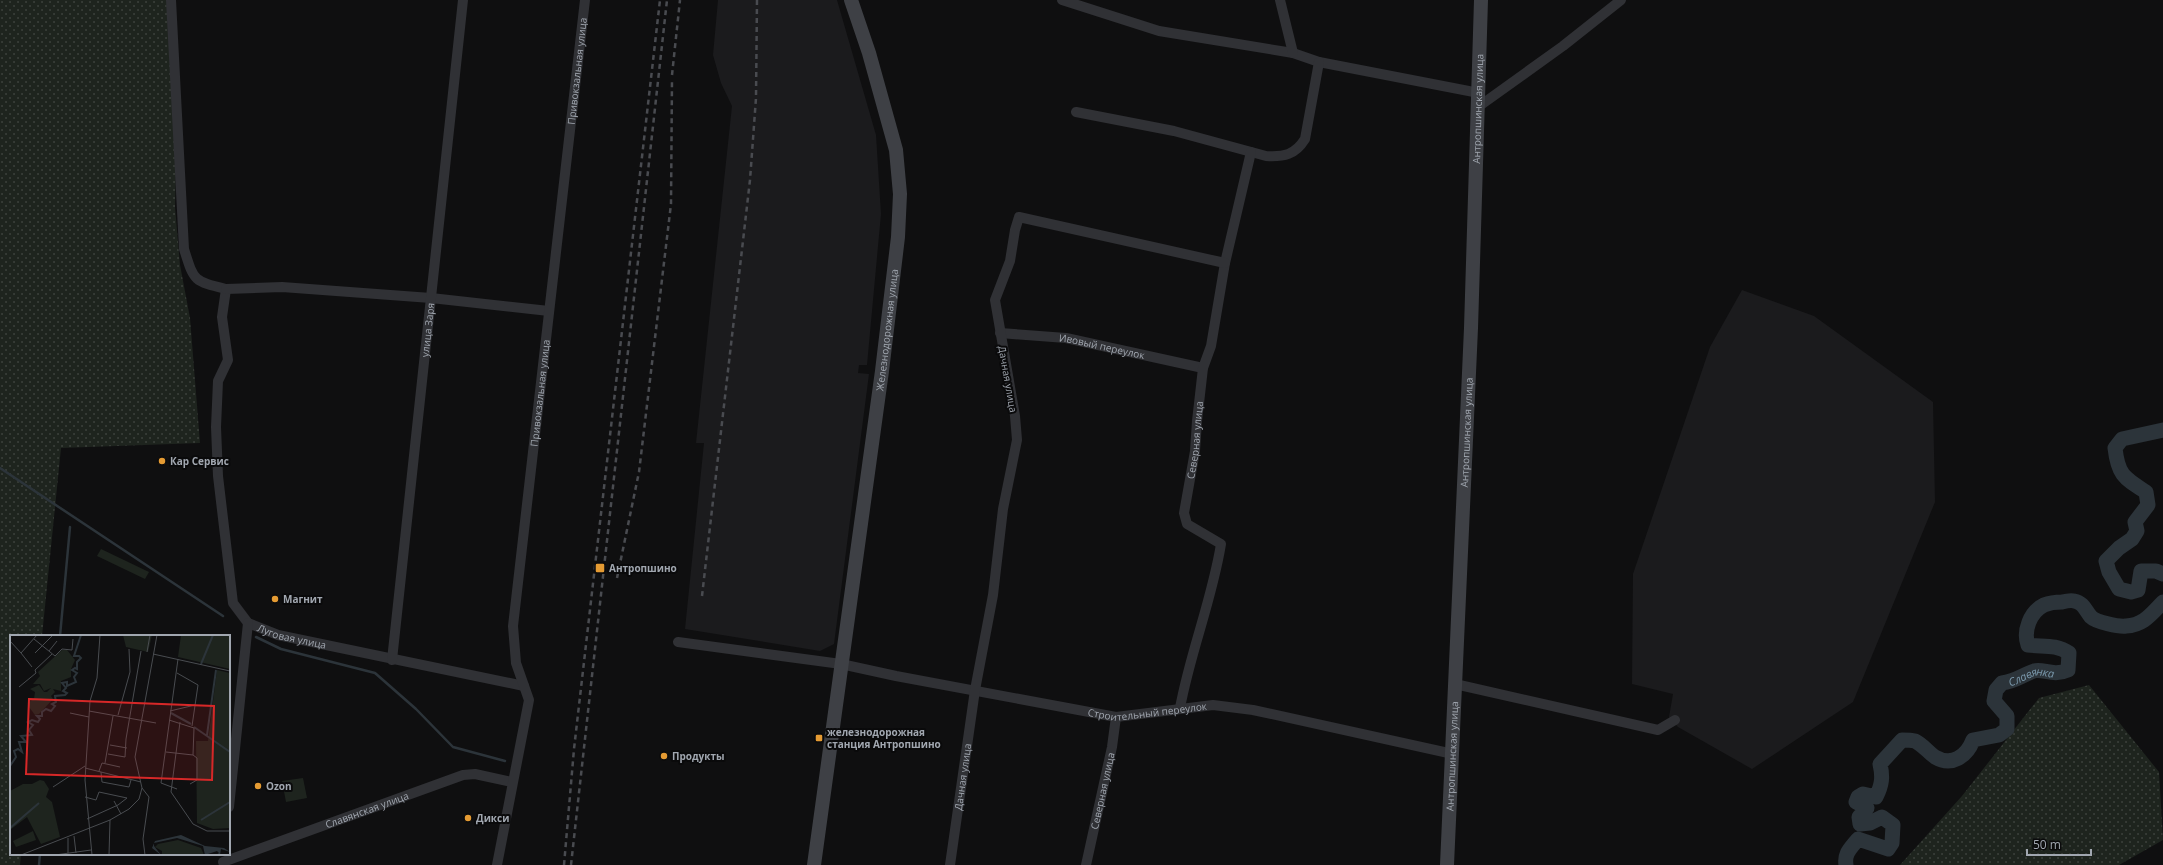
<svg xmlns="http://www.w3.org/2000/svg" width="2163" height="865" font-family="'Open Sans',sans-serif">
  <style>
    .built { fill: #1b1b1d }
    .grass { fill: url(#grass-dots) }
    .park { fill: #1e241e }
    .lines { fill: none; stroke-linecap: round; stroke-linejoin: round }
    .stream { stroke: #2c343a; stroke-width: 2.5 }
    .river { stroke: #2c343a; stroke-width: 15 }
    .street { stroke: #303135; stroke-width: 10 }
    .secondary { stroke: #3e4045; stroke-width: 14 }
    .rail { stroke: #494b50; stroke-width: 2.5; stroke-dasharray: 5 4; stroke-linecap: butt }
    .poi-dot { fill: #e59b33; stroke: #0a0a0b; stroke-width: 1.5 }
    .labels { text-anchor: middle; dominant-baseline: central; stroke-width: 4; stroke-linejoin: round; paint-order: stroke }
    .street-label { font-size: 10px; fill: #a1a7b0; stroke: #0a0a0b }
    .poi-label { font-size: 10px; font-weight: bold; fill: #a1a7b0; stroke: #0a0a0b; text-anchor: start }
    .water-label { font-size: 11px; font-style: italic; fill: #7997aa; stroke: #0a0a0b }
    .inset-river { fill: none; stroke: #2c343a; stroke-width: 2 }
    .inset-road { fill: none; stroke: #494c50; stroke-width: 1 }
    .view { fill: #d62828; fill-opacity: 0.15; stroke: #d62828; stroke-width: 2 }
    .inset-edge { fill: none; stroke: #a1a7b0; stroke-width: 2 }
  </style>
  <defs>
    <pattern id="grass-dots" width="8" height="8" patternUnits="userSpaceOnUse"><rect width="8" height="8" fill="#1e241e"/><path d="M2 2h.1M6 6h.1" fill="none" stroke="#3c413c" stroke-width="1.8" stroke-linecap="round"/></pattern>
  </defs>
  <rect width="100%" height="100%" fill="#0f0f10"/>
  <!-- built -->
  <g class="built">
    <path d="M718 0H837L876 135 881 214 867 365H859L858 373 869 374 834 644 820 651 685 629 704 443H696L732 106 721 83 713 55Z"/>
    <path d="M1742 290 1814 316 1933 402 1935 502 1853 702 1752 769 1678 727 1669 717 1673 694 1632 684 1633 574 1710 347Z"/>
  </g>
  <!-- grass -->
  <g class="grass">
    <path d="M0 0H171L177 130 175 207 180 265 190 318 200 443 61 448 42 636H11V854H21L20 865H0Z"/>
    <path d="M2089 685 2159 772 2163 840 2119 865H1900L1962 796 2039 698Z"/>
  </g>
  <!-- park -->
  <g class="park">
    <path d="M101 549 149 572 145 579 97 556Z"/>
    <path d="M303 778 307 798 286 802 282 781Z"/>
  </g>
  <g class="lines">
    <!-- stream -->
    <g class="stream">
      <path d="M0 468 223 616"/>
      <path d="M60 636 70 527"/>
      <path d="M256 637 281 649 375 673 416 709 453 747 505 761"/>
      <path d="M39 865 40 854"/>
    </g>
    <!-- river -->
    <g class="river">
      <path d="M2163 430 2122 439 2115 448C2118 475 2124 478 2146 492L2148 505 2135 522 2137 531 2132 539 2119 548 2106 561 2109 572 2119 589 2131 592 2138 590 2141 571H2156L2163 574"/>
      <path id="s1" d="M1846 865C1844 853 1851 848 1858 839L1888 849 1892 843 1893 825 1882 817 1870 823 1860 824 1859 817 1867 808 1856 802 1858 797 1863 794 1876 797C1882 785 1883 777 1880 764L1902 740C1906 740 1911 740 1915 741 1923 745 1928 752 1935 757 1952 767 1967 756 1973 740L1999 735 2007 729V716L1994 701 1996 690 2002 683C2016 681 2022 675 2034 671 2043 668 2053 677 2068 670L2069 653C2056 644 2043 647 2028 645 2023 631 2030 612 2044 605 2049 603 2057 602 2062 602 2066 601 2071 600 2074 601 2084 603 2085 610 2091 617 2096 622 2119 627 2126 626 2144 625 2151 614 2163 602"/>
    </g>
    <!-- street -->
    <g class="street">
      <path id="s2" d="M171 0 184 249C194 281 193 281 226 289L222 317 228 360 218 381 216 427 218 476 233 603 248 623 278 635 524 686"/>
      <path d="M1062 0 1159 31 1293 53 1319 62 1479 93"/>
      <path d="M1280 0 1293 53"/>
      <path d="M1478 107 1563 46 1621 0"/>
      <path d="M1076 112 1174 131 1266 156C1284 157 1295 155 1305 139L1319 62"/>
      <path d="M226 289 282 287 431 298 549 311"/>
      <path id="s3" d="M1000 333 1066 338 1203 368"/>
      <path id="s4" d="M678 642 841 664 896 676 1116 717 1213 705 1253 710 1453 754"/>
      <path id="s5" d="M392 660 463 0"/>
      <path d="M1455 684 1658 730 1675 720"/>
      <path id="s6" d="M1180 708C1190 653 1212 600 1221 544L1187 524 1184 513 1195 451 1197 421 1203 368 1211 346 1225 263 1251 152"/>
      <path d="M229 807 248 623"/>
      <path id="s7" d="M223 862 463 775 475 774 512 782"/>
      <path id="s8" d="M497 865 529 700 516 663 513 626 585 0"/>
      <path id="s9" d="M950 865 975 690 993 595 1003 509 1017 440 1015 416 995 300 1010 261 1015 230 1019 217 1225 263"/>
      <path id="s10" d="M1086 865 1112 747 1116 717"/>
    </g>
    <!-- secondary -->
    <g class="secondary">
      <path id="s11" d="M814 865 882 371 898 237 900 194 896 150 869 53 851 0"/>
      <path id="s12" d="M1447 865 1471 328 1481 0"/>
    </g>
    <!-- rail -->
    <g class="rail">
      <path d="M672 75 680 0"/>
      <path d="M617 578 639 472 671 204 672 79"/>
      <path d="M702 596 750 180 756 98 757 0"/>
      <path d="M564 865 574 749 660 0"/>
      <path d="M571 865 667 0"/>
    </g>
  </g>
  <!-- markers -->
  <g class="poi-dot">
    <circle cx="162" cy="461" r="4"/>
    <rect x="595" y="563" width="10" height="10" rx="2"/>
    <circle cx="275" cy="599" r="4"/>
    <rect x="815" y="734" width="8" height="8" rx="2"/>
    <circle cx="664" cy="756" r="4"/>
    <circle cx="258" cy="786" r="4"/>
    <circle cx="468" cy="818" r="4"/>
  </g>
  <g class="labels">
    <!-- street labels -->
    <g class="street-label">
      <text stroke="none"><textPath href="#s8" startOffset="803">Привокзальная улица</textPath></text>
      <text stroke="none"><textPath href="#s12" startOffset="757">Антропшинская улица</textPath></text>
      <text stroke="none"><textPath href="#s5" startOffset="332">улица Заря</textPath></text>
      <text stroke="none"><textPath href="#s11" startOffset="540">Железнодорожная улица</textPath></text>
      <text stroke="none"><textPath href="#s3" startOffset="103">Ивовый переулок</textPath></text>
      <text transform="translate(1008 379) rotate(80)">Дачная улица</text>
      <text stroke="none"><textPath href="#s8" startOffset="479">Привокзальная улица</textPath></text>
      <text stroke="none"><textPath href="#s12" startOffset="433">Антропшинская улица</textPath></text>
      <text stroke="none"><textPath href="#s6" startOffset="294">Северная улица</textPath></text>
      <text stroke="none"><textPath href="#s2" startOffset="702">Луговая улица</textPath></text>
      <text stroke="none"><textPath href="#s4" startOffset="476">Строительный переулок</textPath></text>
      <text stroke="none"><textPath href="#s12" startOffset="109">Антропшинская улица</textPath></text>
      <text stroke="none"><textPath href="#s9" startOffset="89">Дачная улица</textPath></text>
      <text stroke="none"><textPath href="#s10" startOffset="76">Северная улица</textPath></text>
      <text stroke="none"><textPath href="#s7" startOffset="153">Славянская улица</textPath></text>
    </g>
    <!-- poi labels -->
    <g class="poi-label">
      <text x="170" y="461">Кар Сервис</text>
      <text x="609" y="568">Антропшино</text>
      <text x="283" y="599">Магнит</text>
      <text x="827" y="732">железнодорожная<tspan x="827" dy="12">станция Антропшино</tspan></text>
      <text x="672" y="756">Продукты</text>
      <text x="266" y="786">Ozon</text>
      <text x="476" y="818">Дикси</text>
    </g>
    <!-- water labels -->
    <g class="water-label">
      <text stroke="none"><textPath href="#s1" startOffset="454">Славянка</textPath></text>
    </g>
  </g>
  <!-- overview -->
  <g transform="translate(10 635)">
    <rect width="220" height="220" fill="#0f0f10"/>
    <path d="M171 0H220V34L168 22ZM52 15H57L65 25 61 34V42L51 46V56L43 54 45 57 41 61 43 64 29 79 25 80 19 72V67L24 64 25 57 20 54 29 50 34 57H37L41 53 34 56 30 49H23L30 41 28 37ZM207 35 220 38V193L203 194 187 188 186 106H198ZM30 145 34 146 39 154 36 162 42 167 50 202 31 209 17 182 0 195V156L13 149H22ZM23 196 26 205 6 212 3 206ZM168 205 191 213 194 220H152V216L145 212 148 209Z" fill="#1e241e"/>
    <path d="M113 0H142L138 17 116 12Z" fill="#1e241e"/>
    <path d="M171 200 195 211 214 213 220 217 211 214 210 220H206L209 218 207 216 195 220 193 211 167 203 144 208V211L151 220 142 213 145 206Z" fill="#2c343a"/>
    <path class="inset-river" d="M191 29 203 0M161 78 181 89M184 92 220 117M197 100 206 35M0 131 6 122 4 116 8 114 12 117 9 107H16L11 101 22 100 19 95 23 90 18 87 22 85 28 87 30 84 27 81H32V77L36 74 41 76 45 71 42 69 46 67 45 61 55 60 57 58 53 56 56 53 52 48 57 47V51L66 47 64 42 67 38 62 35 65 33 67 34V27L71 23 69 21H64L71 0M191 185 220 167M0 193 29 168"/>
    <path class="inset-road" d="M24 4 45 21 52 14 62 15 63 4M0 6 11 18 27 0M39 16 47 6M137 17 140 0M11 18 22 32M25 18 43 0M143 19 220 36M167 38 188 50 182 91M9 52 26 38 25 35 42 19M79 76 146 88M160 76 185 70M60 78 79 82M108 80 120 37 119 14M159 85 184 93 183 120 187 123V145L180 149M170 87 161 157 183 189 197 196H220M100 110 117 113M156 117 183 120M98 119 115 122 116 104 131 16M95 128 103 81M75 133 131 147M89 136 92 128 110 132M91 137 92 147 119 152 121 145M43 152 75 131M132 153 139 162 133 204 135 220M167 154 151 148 168 24M75 162 86 165 89 157 117 163M104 166 111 179M77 184 108 170 117 163M64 201 66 218M58 203V218M11 220 100 185 119 174 129 164 132 153 125 122 147 0M45 220 81 215M82 220 75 145 80 66 87 43 90 0M99 220 100 185"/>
    <path class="view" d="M19 64 204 71 202 145 16 139Z"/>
    <rect width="220" height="220" class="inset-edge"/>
  </g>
  <!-- scale -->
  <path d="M2027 849v6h64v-6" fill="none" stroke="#a1a7b0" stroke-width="2"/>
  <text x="2033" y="849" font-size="12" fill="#a1a7b0" stroke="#0a0a0b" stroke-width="3" paint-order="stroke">50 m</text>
</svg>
